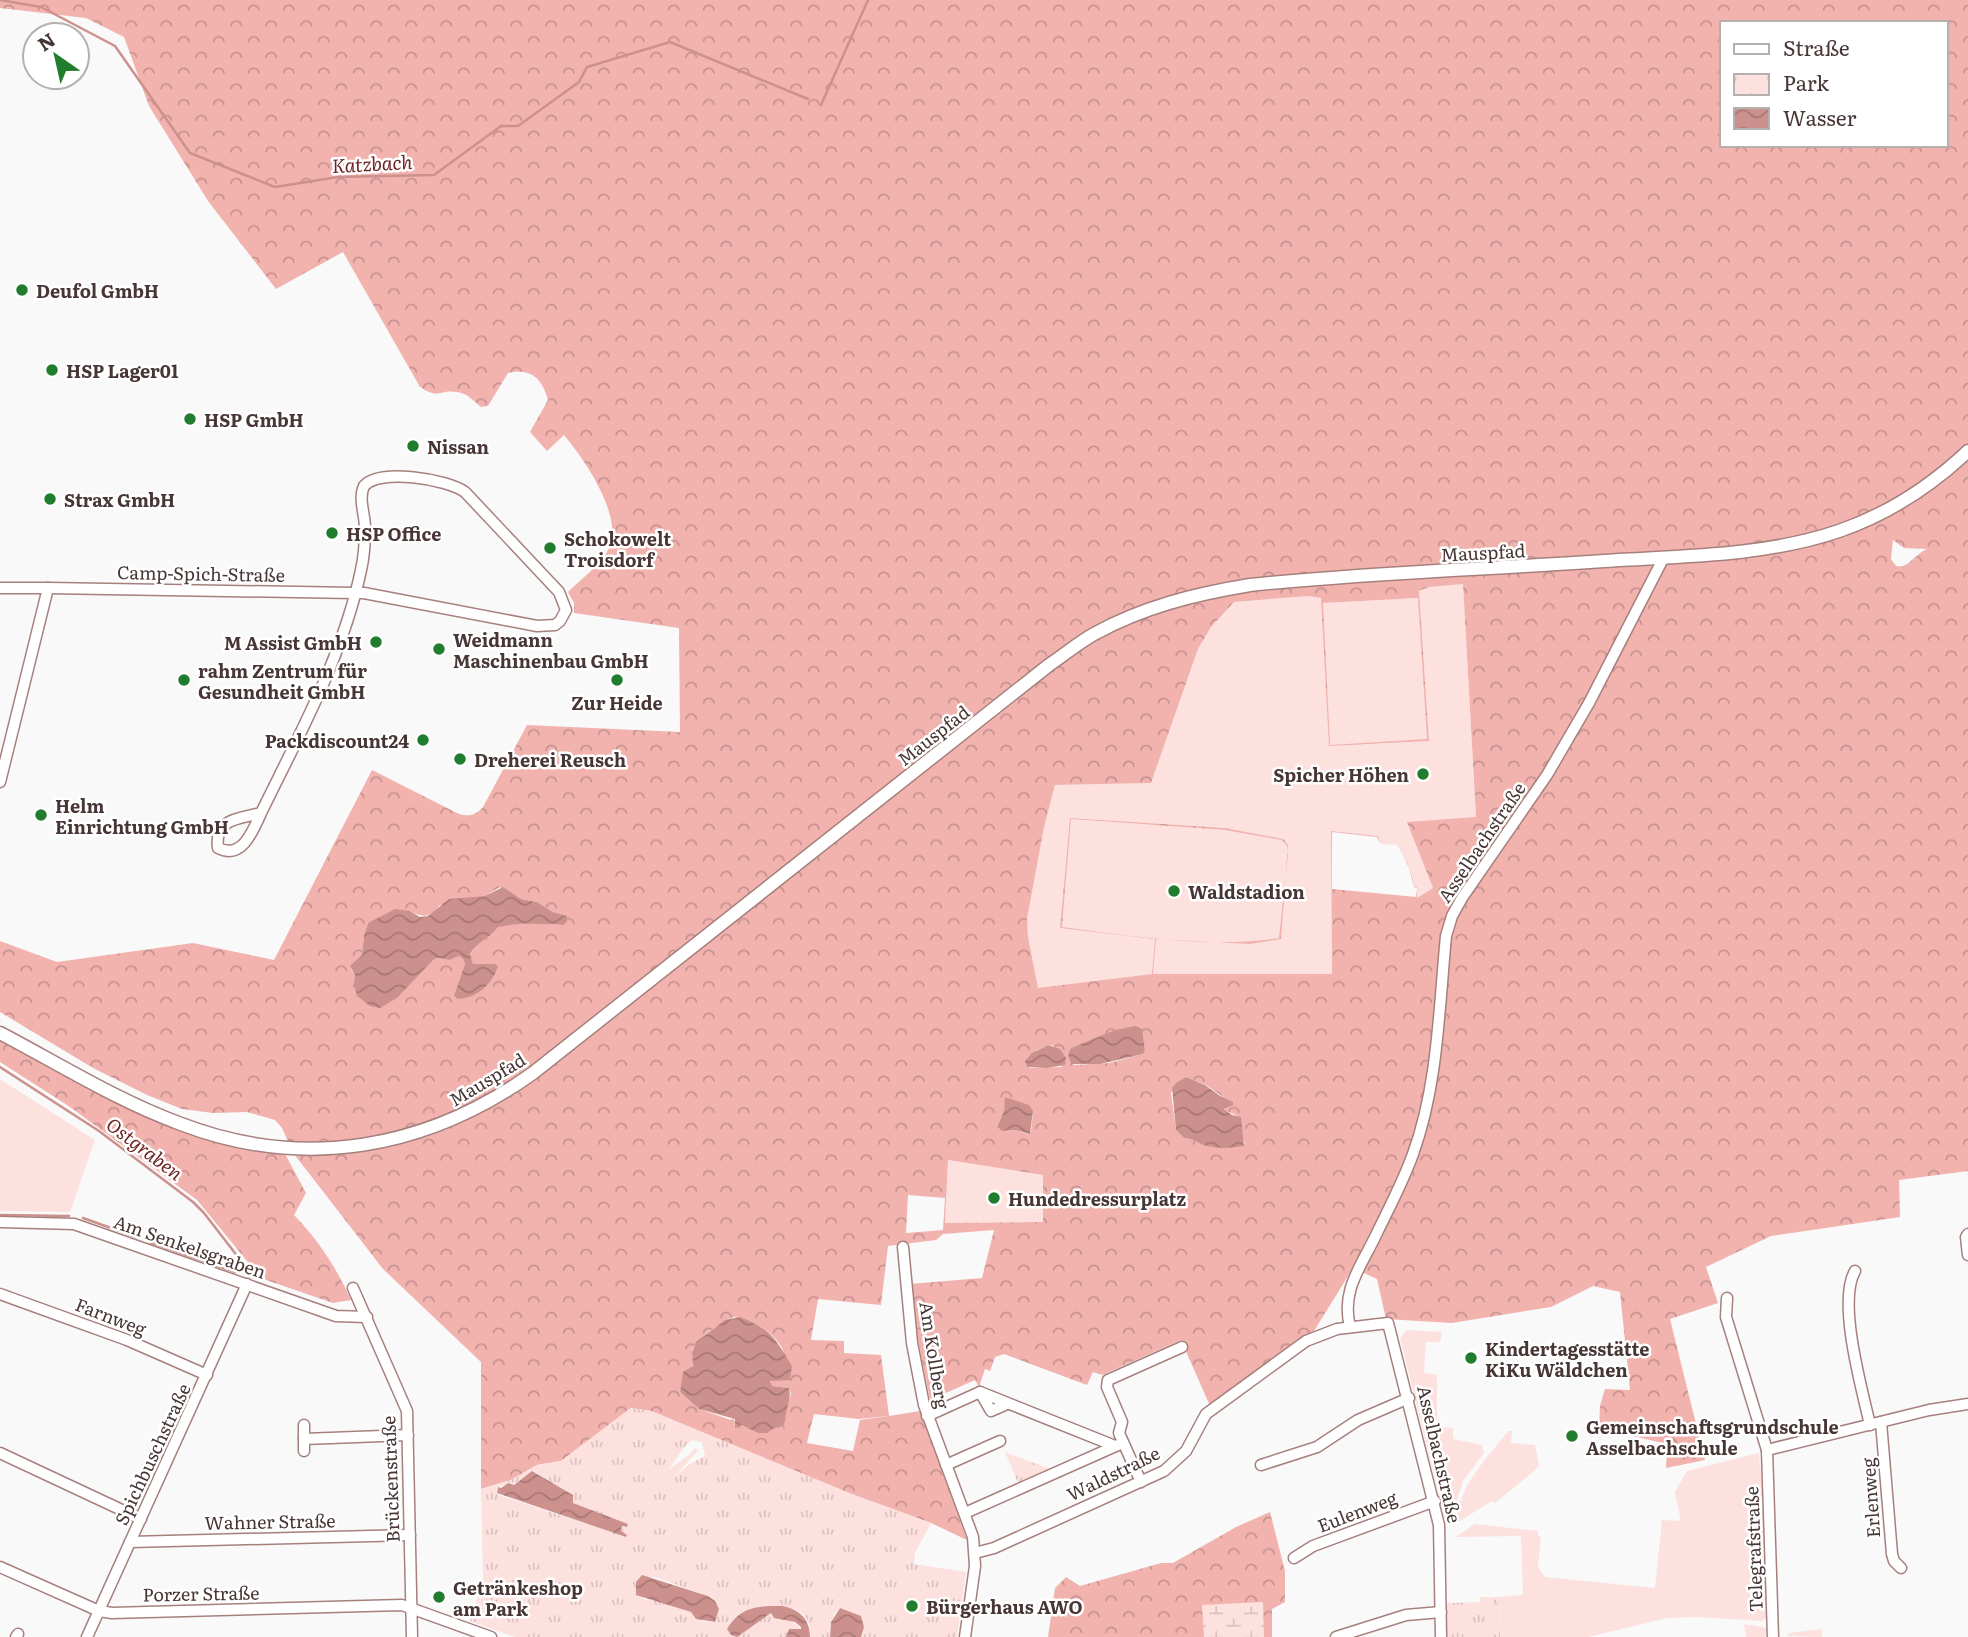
<svg xmlns="http://www.w3.org/2000/svg" width="1968" height="1637" font-family="Literata,serif">
  <style>
    .grass { fill: #fde1df; fill-rule: evenodd }
    .forest { fill: url(#forest-crowns); fill-rule: evenodd }
    .wetland { fill: url(#wetland-marsh) }
    .park { fill: url(#park-tufts); fill-rule: evenodd }
    .water { fill: url(#water-waves) }
    .lines { fill: none; stroke-linecap: round; stroke-linejoin: round }
    .stream { stroke: #cd918d; stroke-width: 2.5 }
    .minor-casing { stroke: #a6807d; stroke-width: 13 }
    .tertiary-casing { stroke: #a6807d; stroke-width: 15 }
    .minor { stroke: #fff; stroke-width: 10 }
    .tertiary { stroke: #fff; stroke-width: 12 }
    .poi-dot { fill: #207d2d; stroke: #fff; stroke-width: 2.5 }
    .labels { text-anchor: middle; dominant-baseline: central; stroke-width: 5; stroke-linejoin: round; paint-order: stroke }
    .poi-label { font-size: 18px; font-weight: bold; fill: #473635; stroke: #fff; text-anchor: start }
    .street-label { font-size: 18px; fill: #473635; stroke: #fff }
    .water-label { font-size: 19px; font-style: italic; fill: #6d2425; stroke: #fff }
  </style>
  <defs>
    <pattern id="forest-crowns" width="20" height="18" patternUnits="userSpaceOnUse" patternTransform="scale(1.75)"><rect width="20" height="18" fill="#f2b3af"/><path d="M2 6a3 3 0 1 1 6 0M12 15a3 3 0 1 1 6 0" fill="none" stroke="#c6928f"/></pattern>
    <pattern id="wetland-marsh" width="20" height="14" patternUnits="userSpaceOnUse" patternTransform="scale(1.75)"><rect width="20" height="14" fill="#fde1df"/><path d="M1 5h8M5 5V1M11 12h8M15 12V8" fill="none" stroke="#dac2c0"/></pattern>
    <pattern id="park-tufts" width="24" height="20" patternUnits="userSpaceOnUse" patternTransform="scale(1.75)"><rect width="24" height="20" fill="#fde1df"/><path d="M3 7l-1-3M5 7V3M7 7l1-3M15 17l-1-3M17 17v-4M19 17l1-3" fill="none" stroke="#dac2c0"/></pattern>
    <pattern id="water-waves" width="16" height="10" patternUnits="userSpaceOnUse" patternTransform="scale(1.75)"><rect width="16" height="10" fill="#cd918d"/><path d="M0 5q4-4 8 0t8 0" fill="none" stroke="#a87774"/></pattern>
  </defs>
  <rect width="100%" height="100%" fill="#f9f9f9"/>
  <!-- grass -->
  <g class="grass">
    <path d="M1463 583 1476 818 1433 888 1417 898V887H1414L1408 864 1397 845 1381 844 1378 836 1331 831 1332 974H1152L1038 989 1028 937 1027 919 1044 827 1055 785 1151 783 1198 649 1211 627 1234 602 1309 596 1321 598 1322 603 1419 598V591L1429 587ZM1421 622 1429 741 1357 745 1427 739ZM1070 818 1225 828 1255 834 1225 830 1071 819 1062 927 1096 932 1060 928Z"/>
    <path d="M0 1079 95 1140 70 1212 0 1211Z"/>
    <path d="M948 1160 1043 1175V1222L945 1223Z"/>
    <path d="M1407 1330 1442 1332 1440 1342H1426L1424 1373 1437 1375V1427L1453 1428V1439L1482 1445 1484 1453 1463 1481 1449 1524 1446 1523 1400 1338Z"/>
    <path d="M1508 1431H1512L1511 1443 1535 1445 1539 1465 1533 1472 1495 1503 1492 1501 1455 1524C1461 1482 1483 1464 1508 1431Z"/>
    <path d="M1759 1453 1763 1497 1756 1498V1509L1763 1510 1767 1617 1762 1621 1697 1617 1667 1618 1588 1637H1500L1499 1597 1523 1595 1521 1536 1455 1537 1475 1524 1538 1531V1536H1541L1538 1567 1545 1577 1655 1588 1662 1520 1681 1521 1675 1492 1687 1471Z"/>
    <path d="M1744 1624 1767 1628 1765 1637H1746Z"/>
    <path d="M1822 1629V1637L1787 1636 1789 1633Z"/>
  </g>
  <!-- forest -->
  <g class="forest">
    <path d="M0 0H1968V1171L1899 1180 1900 1217 1771 1236 1706 1267 1718 1303 1670 1319 1705 1460 1666 1468 1667 1444 1620 1433 1599 1430 1600 1406 1605 1389 1630 1390 1620 1292 1593 1286 1551 1307 1452 1323 1386 1319 1377 1279 1353 1268 1314 1331 1210 1406 1181 1340 1102 1375 1093 1372 1087 1385 1004 1354 995 1357 990 1371 985 1369 979 1387 975 1380 930 1400 912 1310 910 1284 982 1278 994 1230 943 1234 936 1240 888 1246 881 1305 818 1299 811 1340 844 1341V1353L881 1355 889 1416 920 1411 967 1540 931 1523 849 1493 651 1411 631 1408 561 1461 537 1465 511 1480 481 1489V1362L383 1269 294 1154 282 1128 275 1120 247 1112 213 1113 182 1109 147 1095 93 1068 0 1012V941L57 962 193 943 274 960 372 770 459 814C470 817 476 815 483 807L527 725 680 732 679 628 574 613V603L568 592C581 579 601 565 609 548 624 516 584 459 564 435L547 451 530 432 548 400C542 379 532 368 508 373L488 406 481 407C474 401 467 393 457 392 439 389 440 400 420 387L343 252 276 289 208 201 149 106 124 37 86 18 0 8ZM1721 23H1945V145H1721ZM1893 540 1904 548 1927 549C1914 555 1908 569 1896 566L1891 559ZM1463 584 1476 817 1407 822 1433 888 1417 898V887L1414 886C1412 872 1405 858 1397 845L1381 844 1378 836 1331 831 1332 974H1153L1156 939 1250 944 1281 939 1288 845 1283 839 1225 828 1070 818 1060 928 1155 939 1152 974 1038 988 1028 937 1027 919 1044 827 1055 785 1151 783 1198 649 1211 627 1234 602 1309 596 1321 598 1329 746 1429 741 1419 591 1429 587ZM1418 598 1427 739 1330 745 1323 603ZM1071 819 1225 830 1282 840 1287 846 1288 855 1279 938C1208 949 1133 936 1062 927ZM1332 832 1377 837 1381 844 1397 845 1408 864 1414 887 1417 888 1416 897 1332 889ZM500 887 521 899 537 902 553 912 566 916 563 925 526 923 497 926C490 939 475 942 469 957L473 964H495L497 965V970L454 995 465 964 463 959 459 956 450 960 437 958 355 990V975L351 969 362 955 364 935 368 923 410 911C424 918 430 918 440 905L485 896ZM1124 1028 1143 1040 1145 1051 1143 1054 1109 1063 1074 1065 1068 1054 1071 1048ZM1048 1045 1054 1046 1062 1067 1029 1068 1035 1051ZM1186 1077 1206 1085 1226 1099 1225 1110 1241 1118V1136L1245 1144C1231 1147 1219 1149 1205 1145 1197 1143 1193 1138 1184 1138L1176 1130 1171 1093 1177 1082ZM1006 1097 1033 1111 1031 1132 1028 1134 1015 1130 1002 1131 997 1127 1004 1111ZM948 1160 1043 1175V1222L945 1223ZM908 1195 945 1198 943 1230 906 1233ZM734 1317C752 1318 773 1332 782 1348 785 1355 785 1358 790 1363L770 1381 772 1386 789 1388 791 1394 784 1414 734 1425 735 1422 733 1418 731 1420 699 1409 680 1392C681 1383 688 1376 692 1367 694 1362 692 1357 692 1351 694 1340 724 1320 734 1317ZM814 1414 859 1419 888 1416 860 1420 853 1451 807 1443Z"/>
    <path d="M0 1039 174 1128 231 1145 284 1152 306 1193 294 1215C319 1241 336 1267 351 1300L333 1303 266 1280 247 1261 197 1200 70 1107 0 1062Z"/>
    <path d="M1270 1512 1285 1571V1602L1272 1609V1637H1048L1055 1588 1066 1577 1080 1586 1161 1563H1173L1236 1527Z"/>
  </g>
  <!-- wetland -->
  <path class="wetland" d="M1263 1602 1264 1637H1204L1202 1605Z"/>
  <!-- park -->
  <g class="park">
    <path d="M631 1408 651 1411 849 1493 931 1523 915 1553 914 1564 966 1572 957 1637H861L864 1627 861 1616 840 1608C830 1616 830 1626 830 1637H810C811 1606 789 1607 766 1607 751 1608 735 1611 729 1627L742 1634 749 1627 771 1613 773 1617C784 1620 795 1620 801 1629H789L786 1637H515L470 1621 483 1580 481 1489 511 1480 537 1465 561 1461ZM692 1440 702 1442 705 1456 688 1465 672 1479 696 1453 698 1450 695 1448 689 1455 668 1470C675 1462 685 1444 692 1440ZM533 1471 573 1495 572 1503 628 1524 627 1527 622 1526 620 1531 626 1537 499 1495 496 1491 498 1487 508 1483 513 1485ZM648 1577H655L708 1596 715 1601 719 1609 715 1622C701 1623 700 1620 691 1612L659 1601 644 1599 641 1596Z"/>
    <path d="M1005 1452 1053 1470 1019 1485Z"/>
    <path d="M1480 1597H1499L1500 1637H1447V1603L1480 1602Z"/>
  </g>
  <!-- water -->
  <g class="water">
    <path d="M503 887 521 899 537 902 553 912 567 916V922L563 925C540 924 520 922 498 927 490 938 477 942 470 954L473 964H495L498 966C493 984 476 999 457 999L454 995 465 964 463 959 459 956 450 960 437 958 433 960 397 998 380 1008 370 1006 357 996 354 985 355 975 350 966 362 955 364 935 368 923 395 909 410 911 420 917 428 916 449 899 485 896Z"/>
    <path d="M1135 1026 1142 1029 1145 1051 1143 1054 1100 1064H1071L1068 1054 1071 1048 1115 1030Z"/>
    <path d="M1048 1045 1060 1049 1066 1058 1065 1065 1047 1068 1027 1067 1025 1061 1032 1053Z"/>
    <path d="M1186 1077 1205 1085 1220 1096 1233 1102V1105L1224 1109 1232 1115 1241 1117 1244 1146C1232 1148 1219 1149 1207 1146 1198 1144 1193 1138 1184 1138L1176 1130 1172 1088 1177 1082Z"/>
    <path d="M1005 1097 1029 1105 1033 1111 1030 1134 1015 1130 1002 1131 997 1127 1004 1111Z"/>
    <path d="M740 1317C771 1328 776 1340 792 1366L790 1380 770 1381 772 1386 789 1388C792 1398 785 1411 785 1422L781 1427 774 1428 767 1433H758L742 1425 735 1428V1419L699 1409 680 1392 683 1372 693 1366 692 1352 696 1342 725 1320Z"/>
    <path d="M532 1471 573 1495V1503L628 1524 627 1527 622 1526 621 1531 627 1535 626 1537 497 1493 498 1487 501 1488 508 1483 514 1485Z"/>
    <path d="M642 1575 708 1596 715 1601 719 1609 715 1622 696 1619 691 1612 636 1595V1582Z"/>
    <path d="M783 1606C800 1610 810 1619 810 1637H786L789 1629H801V1627L795 1622 774 1618 771 1613 737 1637 731 1635 727 1629C741 1606 757 1606 783 1606Z"/>
    <path d="M840 1608 861 1616 864 1627 861 1637H830L831 1622Z"/>
  </g>
  <g class="lines">
    <!-- stream -->
    <g class="stream">
      <path d="M0 0 41 7 115 46 190 153 275 187 338 177 434 175 501 126H518L579 82 587 67 670 42 808 99"/>
      <path d="M821 105 868 0"/>
      <path d="M0 1067 99 1131 193 1202 204 1213 252 1275"/>
      <path d="M0 1215 69 1216"/>
      <path d="M83 1218 136 1237"/>
      <path d="M149 1242 235 1272"/>
    </g>
    <defs>
      <g id="minor">
        <path d="M0 588H48L354 593H364L537 626 555 625 560 621 566 610 559 592 465 492C447 479 379 468 364 486 358 499 365 514 365 528 365 542 364 557 361 570 343 656 299 735 261 813 239 819 214 818 218 848 242 860 253 831 261 813"/>
        <path d="M0 782 48 588"/>
        <path d="M0 1222 74 1224 336 1316 367 1317"/>
        <path d="M1968 1234 1966 1237 1968 1255"/>
        <path d="M903 1247 912 1343 924 1405 973 1537 975 1566 965 1637"/>
        <path d="M1855 1271C1837 1302 1862 1389 1870 1425"/>
        <path d="M353 1288 407 1411 412 1637"/>
        <path d="M0 1294 127 1340 207 1375"/>
        <path d="M1727 1298 1726 1317 1767 1450 1773 1637"/>
        <path d="M1350 1327C1341 1291 1360 1268 1375 1237 1388 1210 1403 1182 1413 1154 1438 1085 1439 1008 1446 936L1452 916 1462 898 1547 775 1589 703 1664 557"/>
        <path d="M980 1392 991 1411 1007 1404"/>
        <path d="M927 1416 980 1392 1115 1446"/>
        <path d="M1881 1422 1892 1554 1894 1561 1901 1568"/>
        <path d="M304 1425V1451"/>
        <path d="M304 1439 408 1435"/>
        <path d="M1767 1450 1929 1410 1968 1404"/>
        <path d="M0 1453 141 1519"/>
        <path d="M946 1465 1000 1441"/>
        <path d="M1261 1465 1317 1447 1358 1420 1409 1398"/>
        <path d="M1141 1482 1119 1433 1122 1422 1107 1387 1108 1380 1182 1347"/>
        <path d="M965 1513 1118 1445"/>
        <path d="M130 1542 410 1535"/>
        <path d="M975 1553 994 1548 1164 1471 1186 1451 1206 1414 1306 1341 1337 1329 1388 1323 1439 1525 1441 1637"/>
        <path d="M1294 1558 1313 1546 1435 1501"/>
        <path d="M0 1567 99 1611 112 1613 402 1605 491 1637"/>
        <path d="M16 1637 18 1634"/>
        <path d="M87 1637 247 1284"/>
        <path d="M1336 1637 1406 1615 1441 1612"/>
      </g>
      <path id="tertiary" d="M0 1033C59 1064 118 1101 181 1124 304 1171 427 1149 533 1073L1049 665C1064 655 1078 643 1094 634 1143 607 1195 594 1250 585 1372 572 1496 569 1619 560 1692 556 1768 555 1839 531 1888 514 1930 487 1968 451"/>
    </defs>
    <!-- minor casing -->
    <use href="#minor" class="minor-casing"/>
    <!-- tertiary casing -->
    <use href="#tertiary" class="tertiary-casing"/>
    <!-- minor -->
    <use href="#minor" class="minor"/>
    <!-- tertiary -->
    <use href="#tertiary" class="tertiary"/>
  </g>
  <!-- markers -->
  <g class="poi-dot">
    <circle cx="22" cy="290" r="7"/>
    <circle cx="52" cy="370" r="7"/>
    <circle cx="190" cy="419" r="7"/>
    <circle cx="413" cy="446" r="7"/>
    <circle cx="50" cy="499" r="7"/>
    <circle cx="332" cy="533" r="7"/>
    <circle cx="550" cy="548" r="7"/>
    <circle cx="376" cy="642" r="7"/>
    <circle cx="439" cy="649" r="7"/>
    <circle cx="184" cy="680" r="7"/>
    <circle cx="617" cy="680" r="7"/>
    <circle cx="423" cy="740" r="7"/>
    <circle cx="460" cy="759" r="7"/>
    <circle cx="1423" cy="774" r="7"/>
    <circle cx="41" cy="815" r="7"/>
    <circle cx="1174" cy="891" r="7"/>
    <circle cx="994" cy="1198" r="7"/>
    <circle cx="1471" cy="1358" r="7"/>
    <circle cx="1572" cy="1436" r="7"/>
    <circle cx="439" cy="1597" r="7"/>
    <circle cx="912" cy="1606" r="7"/>
  </g>
  <g class="labels">
    <!-- poi labels -->
    <g class="poi-label">
      <text x="36" y="290">Deufol GmbH</text>
      <text x="66" y="370">HSP Lager01</text>
      <text x="204" y="419">HSP GmbH</text>
      <text x="427" y="446">Nissan</text>
      <text x="64" y="499">Strax GmbH</text>
      <text x="346" y="533">HSP Office</text>
      <text x="564" y="538">Schokowelt<tspan x="564" dy="21">Troisdorf</tspan></text>
      <text x="453" y="639">Weidmann<tspan x="453" dy="21">Maschinenbau GmbH</tspan></text>
      <text x="362" y="642" text-anchor="end">M Assist GmbH</text>
      <text x="198" y="670">rahm Zentrum für<tspan x="198" dy="21">Gesundheit GmbH</tspan></text>
      <text x="617" y="702" text-anchor="middle">Zur Heide</text>
      <text x="409" y="740" text-anchor="end">Packdiscount24</text>
      <text x="474" y="759">Dreherei Reusch</text>
      <text x="1409" y="774" text-anchor="end">Spicher Höhen</text>
      <text x="55" y="805">Helm<tspan x="55" dy="21">Einrichtung GmbH</tspan></text>
      <text x="1188" y="891">Waldstadion</text>
      <text x="1008" y="1198">Hundedressurplatz</text>
      <text x="1485" y="1348">Kindertagesstätte<tspan x="1485" dy="21">KiKu Wäldchen</tspan></text>
      <text x="1586" y="1426">Gemeinschaftsgrundschule<tspan x="1586" dy="21">Asselbachschule</tspan></text>
      <text x="453" y="1587">Getränkeshop<tspan x="453" dy="21">am Park</tspan></text>
      <text x="926" y="1606">Bürgerhaus AWO</text>
    </g>
    <!-- street labels -->
    <g class="street-label">
      <text transform="translate(1483 552) rotate(-3)">Mauspfad</text>
      <text transform="translate(201 573) rotate(1)">Camp-Spich-Straße</text>
      <text transform="translate(933 735) rotate(-38)">Mauspfad</text>
      <text transform="translate(1481 842) rotate(-56)">Asselbachstraße</text>
      <text transform="translate(487 1079) rotate(-31)">Mauspfad</text>
      <text transform="translate(190 1246) rotate(19)">Am Senkelsgraben</text>
      <text transform="translate(111 1316) rotate(21)">Farnweg</text>
      <text transform="translate(935 1355) rotate(81)">Am Kollberg</text>
      <text transform="translate(152 1454) rotate(-65)">Spichbuschstraße</text>
      <text transform="translate(1440 1454) rotate(77)">Asselbachstraße</text>
      <text transform="translate(1113 1473) rotate(-26)">Waldstraße</text>
      <text transform="translate(390 1479) rotate(-92)">Brückenstraße</text>
      <text transform="translate(1870 1498) rotate(-94)">Erlenweg</text>
      <text transform="translate(1357 1511) rotate(-21)">Eulenweg</text>
      <text transform="translate(270 1521) rotate(-1)">Wahner Straße</text>
      <text transform="translate(1753 1549) rotate(-92)">Telegrafstraße</text>
      <text transform="translate(201 1593) rotate(-1)">Porzer Straße</text>
    </g>
    <!-- water labels -->
    <g class="water-label">
      <text transform="translate(372 163) rotate(-3)">Katzbach</text>
      <text transform="translate(145 1148) rotate(37)">Ostgraben</text>
    </g>
  </g>
  <!-- legend -->
  <rect x="1720" y="21" width="228" height="126" fill="#ffffff" stroke="#b5afae" stroke-width="2"/>
  <rect x="1734" y="44" width="35" height="10" fill="#ffffff" stroke="#b5afae" stroke-width="2"/>
  <text x="1783" y="56" font-size="21" fill="#473635">Straße</text>
  <rect x="1734" y="74" width="35" height="21" fill="url(#park-tufts)" stroke="#b5afae" stroke-width="2"/>
  <text x="1783" y="91" font-size="21" fill="#473635">Park</text>
  <rect x="1734" y="108" width="35" height="21" fill="url(#water-waves)" stroke="#b5afae" stroke-width="2"/>
  <text x="1783" y="126" font-size="21" fill="#473635">Wasser</text>
  <!-- north arrow -->
  <g transform="translate(56 56) rotate(326)"><circle r="33" fill="#ffffff" stroke="#b5afae" stroke-width="2"/>
  <path d="M0-5L12 26L0 18L-12 26Z" fill="#207d2d"/>
  <text y="-10" font-size="19" font-weight="bold" text-anchor="middle" fill="#473635">N</text>
  </g>
</svg>
